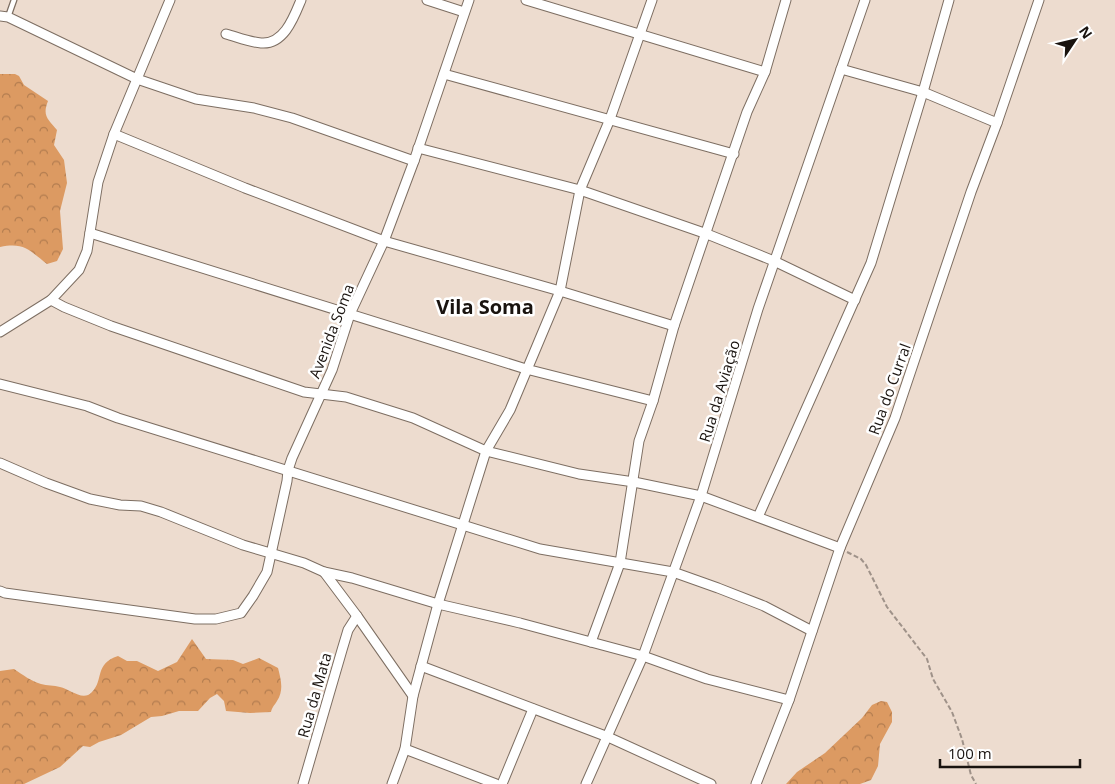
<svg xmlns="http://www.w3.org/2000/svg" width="1115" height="784" font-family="'Open Sans',sans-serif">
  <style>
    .forest { fill: url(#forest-crowns) }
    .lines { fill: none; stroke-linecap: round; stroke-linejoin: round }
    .lane-casing { stroke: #7d6e62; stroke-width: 7 }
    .street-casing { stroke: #7d6e62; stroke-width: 11 }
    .path { stroke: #9f9289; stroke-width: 2; stroke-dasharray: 5 2.5; stroke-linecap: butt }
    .lane { stroke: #fff; stroke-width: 4.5 }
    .street { stroke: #fff; stroke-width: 9 }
    .labels { text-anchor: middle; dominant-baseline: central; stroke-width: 5; stroke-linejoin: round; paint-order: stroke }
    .street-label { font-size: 15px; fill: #19130f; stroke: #fff }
    .district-label { font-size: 20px; font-weight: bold; fill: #19130f; stroke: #fff }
  </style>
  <defs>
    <pattern id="forest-crowns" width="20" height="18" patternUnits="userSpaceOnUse" patternTransform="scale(1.25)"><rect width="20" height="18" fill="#dc9a62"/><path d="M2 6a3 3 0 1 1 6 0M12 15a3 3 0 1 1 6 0" fill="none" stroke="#b27c4f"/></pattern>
  </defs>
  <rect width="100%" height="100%" fill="#eddccf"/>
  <!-- forest -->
  <g class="forest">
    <path d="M0 74H15L19 76 24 85 48 101C42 116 48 119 57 130L54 145 64 160 67 183 60 211 63 249 57 261 47 264C29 250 24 242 0 247Z"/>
    <path d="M192 639 206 659 233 660 243 664 259 658 278 668C281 680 284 690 277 701 274 706 272 707 271 712L250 713 226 711 224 701 217 694 210 698 198 711H179L162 716 151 717 121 735 99 742 90 747 83 746 60 767 24 784H0V671L14 669C23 675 31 681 41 684 47 686 54 685 60 687 70 689 83 702 92 692 104 680 94 664 118 656L127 661H137L158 671 177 662Z"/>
    <path d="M881 701 887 702 892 712V722L880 744 878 766 871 780 860 784H786L797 772 825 753 862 718 872 705Z"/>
  </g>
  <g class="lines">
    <defs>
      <path id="lane" d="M8 17 14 0"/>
      <g id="street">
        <path d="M427 0 464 12"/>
        <path d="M526 0 765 72"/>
        <path d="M0 16 8 17 137 79 196 99 254 108 292 118 414 161"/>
        <path d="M226 34C237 37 249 42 261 43 284 45 294 17 301 0"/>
        <path d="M841 69 923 92 997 123"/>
        <path d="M444 74 734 154"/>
        <path d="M114 134 245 188 384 241 560 291 674 326"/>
        <path d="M418 148 580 190 707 234 774 261 855 300"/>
        <path d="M90 233 526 369 653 401"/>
        <path d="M51 300 64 307 111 326 304 392 346 397 413 418 486 451 579 474 634 482 701 496 840 548"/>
        <path d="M0 332 51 300 79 270 87 251 98 182 114 134 170 0"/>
        <path d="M0 384 87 406 118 418 540 549 673 572 718 588 764 606 812 631"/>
        <path d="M0 463 46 483 90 499 120 505 141 506 161 512 243 545 304 563 324 572 352 578 438 604 520 623 643 656 707 679 789 700"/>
        <path d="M758 517 871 263 923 92 949 0"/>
        <path d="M324 572 357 616 413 696"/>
        <path d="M0 591 5 593 195 619H216L241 613 253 596 267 572 287 481 288 470 292 458 332 370 350 314 384 241 414 161 469 0"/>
        <path d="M591 642 620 563 639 441 653 401 674 326 747 112 765 72 786 0"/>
        <path d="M421 666 608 737 711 784"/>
        <path d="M405 749 496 784"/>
        <path d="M303 784 342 650 348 630 357 616"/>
        <path d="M392 784 405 749 413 696 438 604 486 451 510 410 560 291 580 190 610 119 652 0"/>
        <path d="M502 784 533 709"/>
        <path d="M586 784 643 656 701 496 758 309 865 0"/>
        <path d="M756 784 789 700 840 548 895 418 971 192 997 123 1039 0"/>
      </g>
    </defs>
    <!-- lane casing -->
    <use href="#lane" class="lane-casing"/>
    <!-- street casing -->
    <use href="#street" class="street-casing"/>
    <!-- path -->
    <path class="path" d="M847 552 861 559 866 565 887 607 927 659 933 679 952 712 962 739 971 775 976 784"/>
    <!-- lane -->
    <use href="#lane" class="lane"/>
    <!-- street -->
    <use href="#street" class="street"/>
  </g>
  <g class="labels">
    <!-- street labels -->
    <g class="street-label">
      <text transform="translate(331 331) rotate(-69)">Avenida Soma</text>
      <text transform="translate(889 389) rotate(-70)">Rua do Curral</text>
      <text transform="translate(719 391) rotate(-73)">Rua da Aviação</text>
      <text transform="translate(314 695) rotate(-74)">Rua da Mata</text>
    </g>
    <!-- district labels -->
    <g class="district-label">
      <text x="485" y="306">Vila Soma</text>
    </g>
  </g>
  <!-- north arrow -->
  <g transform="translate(1075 40) rotate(55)" stroke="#ffffff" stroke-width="4" paint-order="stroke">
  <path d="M0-4L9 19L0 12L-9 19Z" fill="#19130f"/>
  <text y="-8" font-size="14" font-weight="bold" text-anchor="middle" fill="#19130f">N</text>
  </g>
  <!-- scale -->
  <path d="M940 759v8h140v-8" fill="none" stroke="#19130f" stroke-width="2.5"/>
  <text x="948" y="759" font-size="15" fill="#19130f" stroke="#ffffff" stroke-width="4" paint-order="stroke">100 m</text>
</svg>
